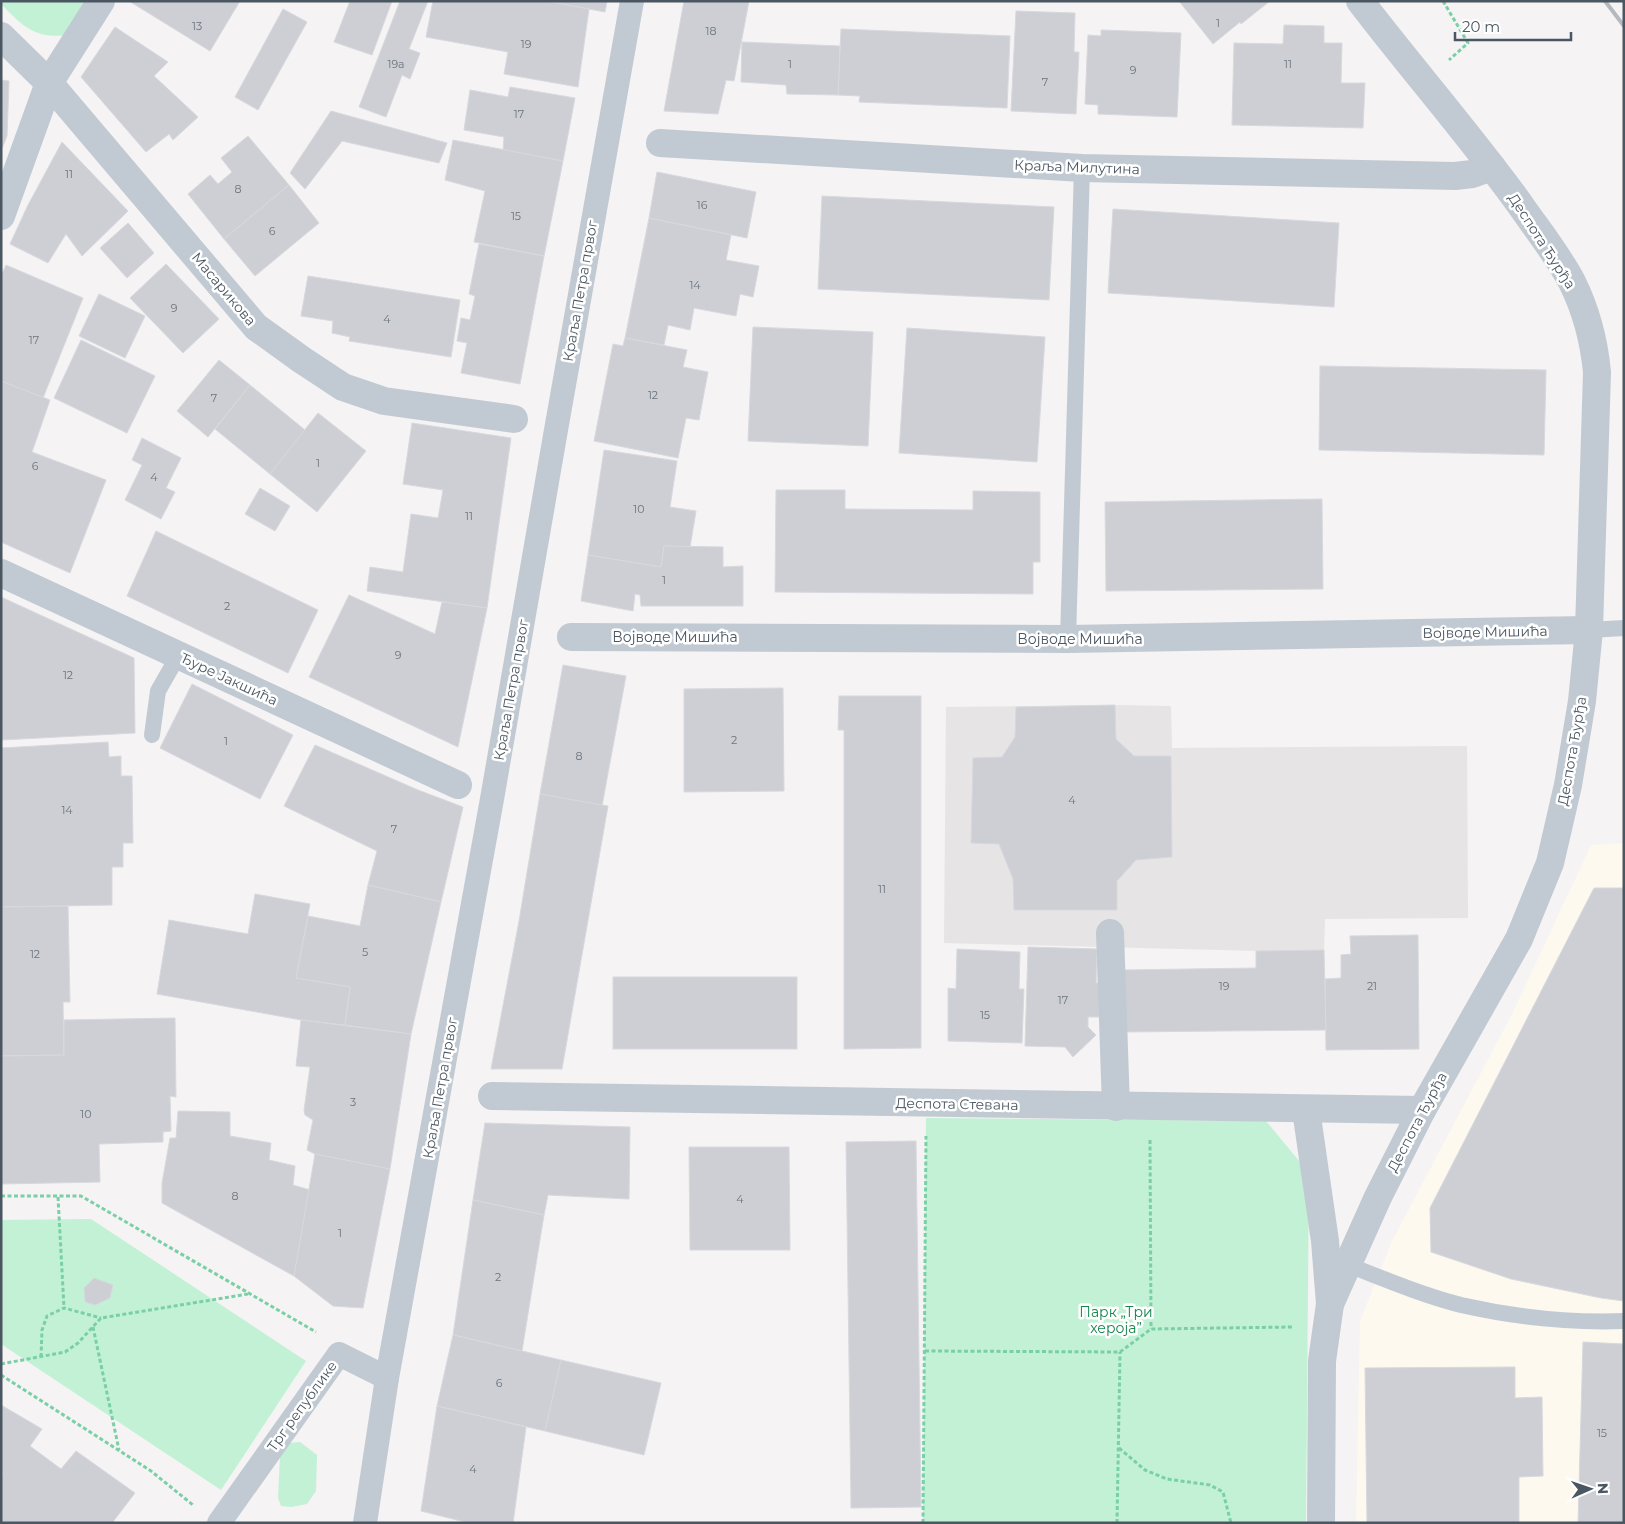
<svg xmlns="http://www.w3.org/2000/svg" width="1625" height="1524" font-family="Montserrat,sans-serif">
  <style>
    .commercial { fill: #fdf9ef }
    .education { fill: #e6e4e5 }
    .green { fill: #c3f1d5 }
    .building { fill: #cdcfd5; stroke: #d7d9de }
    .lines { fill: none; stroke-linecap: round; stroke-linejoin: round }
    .path { stroke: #7ad0a6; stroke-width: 3; stroke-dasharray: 4 2.5; stroke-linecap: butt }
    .service { stroke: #c1cad2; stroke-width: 16 }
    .pedestrian { stroke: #c1cad2; stroke-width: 24 }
    .minor { stroke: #c1cad2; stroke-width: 28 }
    .tertiary { stroke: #c1cad2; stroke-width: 28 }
    .rail { stroke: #b5b8bd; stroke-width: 4 }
    .labels { text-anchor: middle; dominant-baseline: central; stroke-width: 5; stroke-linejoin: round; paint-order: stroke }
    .number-label { font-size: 11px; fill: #6b747e }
    .street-label { font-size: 14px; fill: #4a5661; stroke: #fff }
    .park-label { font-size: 14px; fill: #17864f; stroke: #fff }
  </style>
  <rect width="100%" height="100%" fill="#f5f3f3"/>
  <!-- commercial -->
  <path class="commercial" d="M1624 843V1523H1356L1360 1321 1392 1241 1512 1014 1591 845Z"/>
  <!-- education -->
  <path class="education" d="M1115 705 1171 706 1172 748 1467 746 1468 918 1325 919 1324 950 1259 951 944 943 946 707Z"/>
  <!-- green -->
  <g class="green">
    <path d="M1 1H85L67 35C34 39 23 26 1 4Z"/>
    <path d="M926 1118 1266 1121 1309 1173 1306 1523H923Z"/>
    <path d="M91 1219 306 1361 221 1490 1 1344V1220Z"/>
    <path d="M300 1442 317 1455 316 1491 307 1504 291 1507 281 1506 278 1498 280 1456 288 1443Z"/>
  </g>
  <!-- building -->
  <g class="building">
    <path d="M129 1H240L210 51Z"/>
    <path d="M350 1H392L372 55 334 42Z"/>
    <path d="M400 1H428L409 49 420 53 410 79 402 75 386 117 359 107Z"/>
    <path d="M433 1H547L589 9 578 87 504 74 508 52 426 37Z"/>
    <path d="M547 1H607L605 12Z"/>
    <path d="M684 1H749L734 81 726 80 718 114 664 111Z"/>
    <path d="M1179 1H1270L1241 24 1240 22 1213 44Z"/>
    <path d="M283 9 307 22 258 110 235 97Z"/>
    <path d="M1016 11 1075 13 1074 52H1079L1076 114 1011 111Z"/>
    <path d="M1284 25 1324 26V43H1342L1341 83H1365L1363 128 1232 125 1234 43 1283 44Z"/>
    <path d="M115 27 168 62 154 76 198 117 173 140 169 134 146 152 81 77Z"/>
    <path d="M841 29 1010 36 1007 108 859 102 860 96 838 95Z"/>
    <path d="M1101 30 1181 33 1177 117 1098 114V105L1085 104 1088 35 1101 36Z"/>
    <path d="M742 42 840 46 838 95 787 94 786 85 741 82Z"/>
    <path d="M1 80 9 81 7 136 1 151Z"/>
    <path d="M510 87 575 98 563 161 503 151 504 137 464 130 470 90 508 97Z"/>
    <path d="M331 111 447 143 439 163 342 141 305 189 290 173Z"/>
    <path d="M248 136 289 185 224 239 188 194 210 175 218 184 232 172 221 158Z"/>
    <path d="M453 140 563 161 544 256 474 242 485 191 445 180Z"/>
    <path d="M62 142 128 211 82 256 66 234 48 263 10 244 28 205Z"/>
    <path d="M657 172 756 192 747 238 649 218Z"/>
    <path d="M289 185 319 223 255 276 224 239Z"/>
    <path d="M822 196 1054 207 1049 300 818 289Z"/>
    <path d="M1113 209 1339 223 1334 307 1108 293Z"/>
    <path d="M649 218 731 235 726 260 759 266 753 297 740 294 736 316 694 308 690 330 668 325 664 345 625 338Z"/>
    <path d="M128 223 154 253 127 278 100 248Z"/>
    <path d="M479 244 544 256 520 384 461 373 467 343 457 341 461 318 470 320 475 296 469 294Z"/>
    <path d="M166 264 219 319 183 353 130 298Z"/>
    <path d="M6 265 83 298 43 398 1 381V276Z"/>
    <path d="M308 276 460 300 451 357 349 341 350 337 332 333 333 321 301 316Z"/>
    <path d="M99 294 145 316 125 358 79 336Z"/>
    <path d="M753 327 873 332 868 446 748 441Z"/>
    <path d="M907 328 1045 337 1037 462 899 453Z"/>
    <path d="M625 338 687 350 683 367 708 372 699 420 686 418 678 458 594 441 613 344 623 346Z"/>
    <path d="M81 340 155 376 127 433 54 398Z"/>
    <path d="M219 360 250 385 208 437 177 411Z"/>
    <path d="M1320 366 1546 370 1544 455 1319 450Z"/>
    <path d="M1 381 50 400 32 452 106 480 70 573 1 542Z"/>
    <path d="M250 385 305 430 270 474 215 429Z"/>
    <path d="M318 413 366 451 317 512 270 474Z"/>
    <path d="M412 423 511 438 487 608 367 591 370 567 403 572 411 514 438 518 443 490 403 484Z"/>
    <path d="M142 438 181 458 166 488 175 492 161 519 125 500 142 465 132 460Z"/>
    <path d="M604 450 677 461 670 507 696 511 690 547 664 546 661 567 588 555Z"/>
    <path d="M260 488 290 506 275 531 245 514Z"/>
    <path d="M776 490H845V509L973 510V491L1040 492V562H1033V594L775 592Z"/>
    <path d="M1322 499 1323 589 1106 591 1105 502Z"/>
    <path d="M156 531 318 610 288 673 127 596Z"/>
    <path d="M664 546 723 547V567L743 566V606H641L640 595 635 594 633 611 581 601 588 555 661 567Z"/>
    <path d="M349 595 435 634 442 602 487 608 458 747 309 677Z"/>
    <path d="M1 597 134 658 135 733 1 740Z"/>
    <path d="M563 665 626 676 602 806 540 794Z"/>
    <path d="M192 684 293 735 260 799 160 748Z"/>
    <path d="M783 688 784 791 684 792V689Z"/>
    <path d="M839 696H921V1048L844 1049V730H838Z"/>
    <path d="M1115 705 1116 739 1134 756H1171L1172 857 1136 860 1117 881V910H1014L1013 879 999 844 971 843 973 758 1002 757 1015 737 1016 707Z"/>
    <path d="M108 742 109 757 121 756V776H132L133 843H123V867H112V905L1 907V748Z"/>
    <path d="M315 745 418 790 463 807 441 902 368 885 377 851 284 806Z"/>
    <path d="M540 794 608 806 562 1069H491L519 921Z"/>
    <path d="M368 885 441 902 411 1034 345 1025 350 987 296 978 308 916 360 926Z"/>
    <path d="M1594 888H1624V1301L1601 1298 1511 1279 1431 1252 1430 1208Z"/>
    <path d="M255 894 310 904 296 978 350 987 345 1025 301 1020 157 994 169 920 248 934Z"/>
    <path d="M68 906 70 1002H63L64 1055 1 1056V907Z"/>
    <path d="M1418 935 1419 1049 1326 1050 1325 979 1341 978V955L1351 954 1350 936Z"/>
    <path d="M1028 947 1097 949 1096 983H1100L1099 1017H1088V1027L1096 1035 1073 1057 1065 1047 1025 1046Z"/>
    <path d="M957 949 1020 952 1019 989H1024L1022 1043 948 1041V988L956 989Z"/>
    <path d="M1324 950 1326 1030 1124 1032 1123 970 1256 968V951Z"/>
    <rect x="613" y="977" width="184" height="72"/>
    <path d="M175 1018 176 1097 170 1096 171 1131 163 1132V1142L99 1144 100 1182 1 1184V1056L64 1055V1020Z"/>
    <path d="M301 1020 411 1034 390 1169 315 1154 307 1150 313 1120 305 1115 304 1110 310 1067 296 1066Z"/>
    <path d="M178 1111 230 1112V1136L271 1143 269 1160 295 1166 293 1185 310 1190 294 1276 162 1203V1183L170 1138H176Z"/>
    <path d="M485 1123 630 1127 629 1199 548 1195 544 1215 473 1200Z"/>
    <path d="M916 1141 921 1507 851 1508 846 1142Z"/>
    <path d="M689 1147H789L790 1250H690Z"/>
    <path d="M315 1154 390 1169 363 1308 333 1306 294 1276Z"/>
    <path d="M473 1200 544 1215 522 1351 453 1335Z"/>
    <path d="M94 1278 113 1285 110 1298 95 1305 85 1302 84 1288Z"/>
    <path d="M453 1335 561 1360 545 1431 437 1406Z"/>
    <path d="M1583 1342 1624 1344V1523H1578Z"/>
    <path d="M561 1360 661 1383 644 1455 545 1431Z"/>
    <path d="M1515 1367V1398L1542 1397 1543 1476 1519 1477V1523H1367L1365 1368Z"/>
    <path d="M1 1405 42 1429 30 1446 61 1469 76 1451 135 1493 112 1523H1V1476L3 1473 1 1472Z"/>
    <path d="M437 1406 526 1427 513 1523H469L421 1511Z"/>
  </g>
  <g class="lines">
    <!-- path -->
    <g class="path">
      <path d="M1443 1 1468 43 1449 60"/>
      <path d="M1150 1140 1151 1329"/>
      <path d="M1 1196H81L316 1332"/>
      <path d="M58 1197 64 1308"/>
      <path d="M93 1327 119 1450"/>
      <path d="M925 1351 1120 1352 1151 1329 1292 1327"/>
      <path d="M41 1357 42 1330 47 1316 64 1308 101 1318"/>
      <path d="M1 1364 65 1352 78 1343 101 1318 248 1294"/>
      <path d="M1 1375 151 1471 193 1505"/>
      <path d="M1119 1448 1145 1470 1167 1479 1210 1485 1223 1492 1231 1523"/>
      <path d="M923 1523 926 1136"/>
      <path d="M1117 1523 1120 1352"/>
    </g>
    <!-- service -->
    <g class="service">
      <path d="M1589 630 1624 628"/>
      <path d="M1068 639 1082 168"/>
      <path d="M152 735 158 691 178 656"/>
      <path d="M1346 1264C1384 1279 1422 1295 1461 1305 1514 1317 1569 1323 1624 1321"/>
    </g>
    <!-- pedestrian -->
    <g class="pedestrian">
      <path d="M219 1523 339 1354 387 1378"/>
      <path d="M365 1523 387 1378 492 799 556 430 632 1"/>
    </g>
    <!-- minor -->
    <g class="minor">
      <path d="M1 36 49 83 256 327 302 360 343 387 384 401 514 419"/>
      <path d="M660 143 1082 168 1455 176 1472 174 1492 167"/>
      <path d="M1 216 49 83 101 1"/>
      <path d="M1 573 458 785"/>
      <path d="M571 637 1068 639 1589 630"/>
      <path d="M1110 933 1116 1107"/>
      <path d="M492 1096 1422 1110"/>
      <path d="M1306 1110 1325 1241 1330 1304"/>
    </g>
    <!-- tertiary -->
    <path class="tertiary" d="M1321 1523 1322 1361 1330 1304 1378 1197 1422 1110 1519 939 1550 863 1568 785 1582 701 1589 630 1597 372C1594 341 1586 310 1572 282 1558 255 1536 228 1519 203 1469 134 1412 69 1360 1"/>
    <!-- rail -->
    <path class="rail" d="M1605 1 1624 26"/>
  </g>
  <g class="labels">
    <!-- number labels -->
    <g class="number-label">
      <text x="1218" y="23">1</text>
      <text x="197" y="26">13</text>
      <text x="711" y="31">18</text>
      <text x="526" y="44">19</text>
      <text x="396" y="64">19a</text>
      <text x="790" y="64">1</text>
      <text x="1288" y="64">11</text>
      <text x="1133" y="70">9</text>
      <text x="1045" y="82">7</text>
      <text x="519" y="114">17</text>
      <text x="69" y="174">11</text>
      <text x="238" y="189">8</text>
      <text x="702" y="205">16</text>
      <text x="516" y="216">15</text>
      <text x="272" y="231">6</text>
      <text x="695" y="285">14</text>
      <text x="174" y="308">9</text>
      <text x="387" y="319">4</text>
      <text x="34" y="340">17</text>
      <text x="653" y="395">12</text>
      <text x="214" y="398">7</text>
      <text x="318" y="463">1</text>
      <text x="35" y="466">6</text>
      <text x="154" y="477">4</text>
      <text x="639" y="509">10</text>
      <text x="469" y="516">11</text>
      <text x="664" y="580">1</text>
      <text x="227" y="606">2</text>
      <text x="398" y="655">9</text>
      <text x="68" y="675">12</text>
      <text x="734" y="740">2</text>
      <text x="226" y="741">1</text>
      <text x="579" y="756">8</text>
      <text x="1072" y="800">4</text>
      <text x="67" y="810">14</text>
      <text x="394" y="829">7</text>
      <text x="882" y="889">11</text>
      <text x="365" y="952">5</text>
      <text x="35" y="954">12</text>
      <text x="1224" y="986">19</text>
      <text x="1372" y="986">21</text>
      <text x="1063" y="1000">17</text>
      <text x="985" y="1015">15</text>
      <text x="353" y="1102">3</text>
      <text x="86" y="1114">10</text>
      <text x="235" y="1196">8</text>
      <text x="740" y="1199">4</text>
      <text x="340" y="1233">1</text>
      <text x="498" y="1277">2</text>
      <text x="499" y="1383">6</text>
      <text x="1602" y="1433">15</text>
      <text x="473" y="1469">4</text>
    </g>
    <!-- street labels -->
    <g class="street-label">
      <text transform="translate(1077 167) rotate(2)">Краља Милутина</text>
      <text transform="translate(1542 241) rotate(57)">Деспота Ђурђа</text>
      <text transform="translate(224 289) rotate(50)">Масарикова</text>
      <text transform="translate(580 291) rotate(-80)">Краља Петра првог</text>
      <text transform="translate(1485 632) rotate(-1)">Војводе Мишића</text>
      <text x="675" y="637">Војводе Мишића</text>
      <text x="1080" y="639">Војводе Мишића</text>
      <text transform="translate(229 679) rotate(25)">Ђуре Јакшића</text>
      <text transform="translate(511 690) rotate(-80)">Краља Петра првог</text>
      <text transform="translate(1572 751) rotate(-80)">Деспота Ђурђа</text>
      <text transform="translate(440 1088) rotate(-80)">Краља Петра првог</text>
      <text transform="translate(957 1104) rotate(1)">Деспота Стевана</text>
      <text transform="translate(1417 1122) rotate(-62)">Деспота Ђурђа</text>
      <text transform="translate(302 1406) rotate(-54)">Трг републике</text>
    </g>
    <!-- park labels -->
    <g class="park-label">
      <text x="1116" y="1312">Парк „Три<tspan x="1116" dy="16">хероја”</tspan></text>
    </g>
  </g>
  <!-- border -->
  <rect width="1625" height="1524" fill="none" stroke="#4a5661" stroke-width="5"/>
  <!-- north arrow -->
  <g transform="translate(1590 1489) rotate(88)" stroke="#ffffff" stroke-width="4" paint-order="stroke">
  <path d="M0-4L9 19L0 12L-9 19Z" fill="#4a5661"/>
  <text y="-8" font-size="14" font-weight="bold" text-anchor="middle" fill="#4a5661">N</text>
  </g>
  <!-- scale -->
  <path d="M1455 32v8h116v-8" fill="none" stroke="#4a5661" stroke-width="2.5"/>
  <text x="1462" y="32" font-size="15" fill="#4a5661" stroke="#ffffff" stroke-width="4" paint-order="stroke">20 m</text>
</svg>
